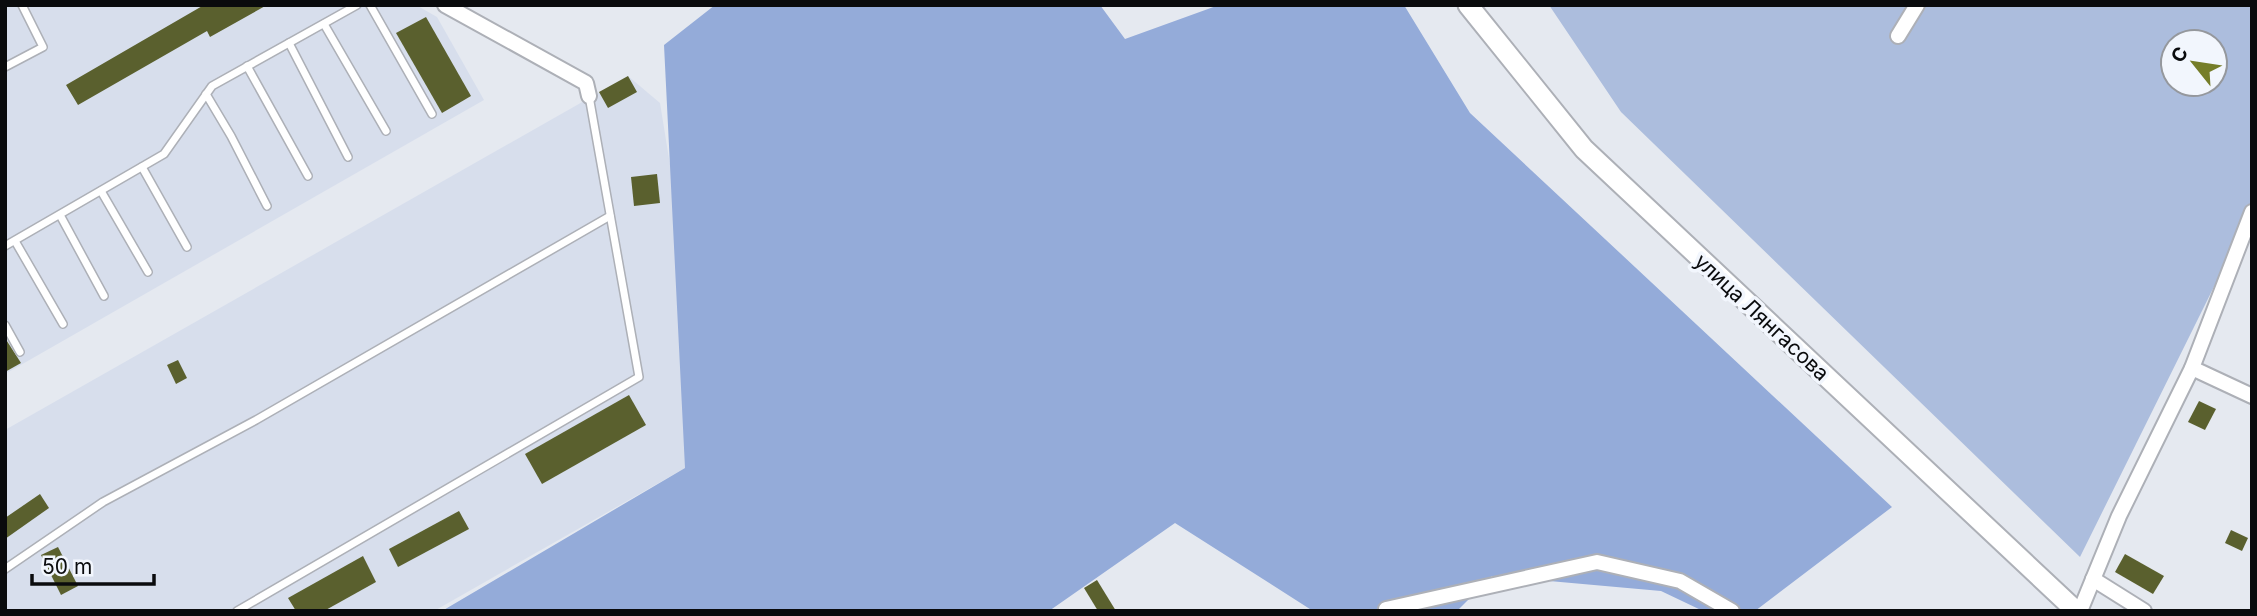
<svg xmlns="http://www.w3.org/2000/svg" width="2257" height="616" font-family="Inter,sans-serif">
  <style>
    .built { fill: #d7deec }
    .green { fill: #acbddd; fill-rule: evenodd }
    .forest { fill: #94abd9 }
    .building { fill: #5a602e }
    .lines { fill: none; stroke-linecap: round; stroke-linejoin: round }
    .lane-casing { stroke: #adb0b7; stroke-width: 10 }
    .street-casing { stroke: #adb0b7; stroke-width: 18 }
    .secondary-casing { stroke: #adb0b7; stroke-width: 23 }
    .lane { stroke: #fff; stroke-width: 7 }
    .street { stroke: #fff; stroke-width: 14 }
    .secondary { stroke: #fff; stroke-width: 19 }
    .labels { text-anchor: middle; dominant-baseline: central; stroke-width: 7; stroke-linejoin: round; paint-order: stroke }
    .street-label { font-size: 21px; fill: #0a0b0d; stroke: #f2f6fd }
  </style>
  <rect width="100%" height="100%" fill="#e5e9f0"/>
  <!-- built -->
  <g class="built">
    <path d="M5 5H416L437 17 484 100 5 374Z"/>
    <path d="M628 76 660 103 703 369 685 468 434 611H5V430Z"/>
  </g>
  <!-- green -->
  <path class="green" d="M1549 5H2252V210L2080 557 1621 112ZM2173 42H2215V84H2173Z"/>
  <!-- forest -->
  <path class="forest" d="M715 5H1100L1125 39 1219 5H1404L1470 113 1892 507 1755 611H1703L1661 591 1492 576 1457 611H1313L1175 523 1049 611H442L685 468 664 45Z"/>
  <!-- building -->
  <g class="building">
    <path d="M204 5H267L210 37 207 31 78 105 66 85Z"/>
    <path d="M426 17 471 96 442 113 396 33Z"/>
    <path d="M628 76 637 92 608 108 599 92Z"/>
    <path d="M657 174 660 203 634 206 631 177Z"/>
    <path d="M5 338 21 363 5 372Z"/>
    <path d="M178 360 187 378 176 384 167 365Z"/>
    <path d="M629 395 646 425 542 484 525 454Z"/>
    <path d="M2199 401 2216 409 2205 430 2188 422Z"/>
    <path d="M40 494 49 508 5 539V518Z"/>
    <path d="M459 511 469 529 398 567 389 549Z"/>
    <path d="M2231 530 2248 538 2242 551 2225 543Z"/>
    <path d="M58 547 78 586 61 595 41 555Z"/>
    <path d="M2125 554 2164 576 2153 594 2115 572Z"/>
    <path d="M363 556 376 582 324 611H296L288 598Z"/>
    <path d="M1097 580 1116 611H1098L1084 588Z"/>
  </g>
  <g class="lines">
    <defs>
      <g id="lane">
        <path d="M370 5 432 114"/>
        <path d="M324 24 386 131"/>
        <path d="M289 43 348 157"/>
        <path d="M247 66 308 176"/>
        <path d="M5 67 43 47 22 5"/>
        <path d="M206 94 231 136 267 206"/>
        <path d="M142 167 187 247"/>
        <path d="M101 191 148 272"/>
        <path d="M60 215 104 296"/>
        <path d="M15 241 63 324"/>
        <path d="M5 246 164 154 212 86 357 5"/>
        <path d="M5 325 20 352"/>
        <path d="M5 569 103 502 256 420 610 216"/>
        <path d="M237 611 639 377 589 96"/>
      </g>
      <g id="street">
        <path d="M445 5 586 83 589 96"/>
        <path d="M1898 36 1917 5"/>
        <path d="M2192 368 2252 396"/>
        <path d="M2093 579 2144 611"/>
        <path d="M1386 609 1597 562 1680 581 1732 611"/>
        <path d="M2080 611 2119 516 2192 368 2252 212"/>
      </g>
      <path id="secondary" d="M1468 5 1584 149 2076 611"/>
    </defs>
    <!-- lane casing -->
    <use href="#lane" class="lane-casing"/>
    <!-- street casing -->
    <use href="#street" class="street-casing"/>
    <!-- secondary casing -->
    <use href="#secondary" class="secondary-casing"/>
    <!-- lane -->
    <use href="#lane" class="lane"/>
    <!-- street -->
    <use href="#street" class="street"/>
    <!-- secondary -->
    <use href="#secondary" class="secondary"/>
  </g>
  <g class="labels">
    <!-- street labels -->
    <g class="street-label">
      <text transform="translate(1762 317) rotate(43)">улица Лянгасова</text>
    </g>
  </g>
  <!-- border -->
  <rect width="2257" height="616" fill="none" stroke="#0a0b0d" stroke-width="14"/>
  <!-- north arrow -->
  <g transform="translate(2194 63) rotate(300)"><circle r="33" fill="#f2f6fd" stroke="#95989d" stroke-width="2"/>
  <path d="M0-5L12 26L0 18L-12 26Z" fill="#757d29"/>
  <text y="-10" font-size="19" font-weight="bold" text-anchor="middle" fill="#0a0b0d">С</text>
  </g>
  <!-- scale -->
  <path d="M32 574v10h122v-10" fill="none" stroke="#0a0b0d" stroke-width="3.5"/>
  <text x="42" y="574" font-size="21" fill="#0a0b0d" stroke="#f2f6fd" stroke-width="5" paint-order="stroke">50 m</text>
</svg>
